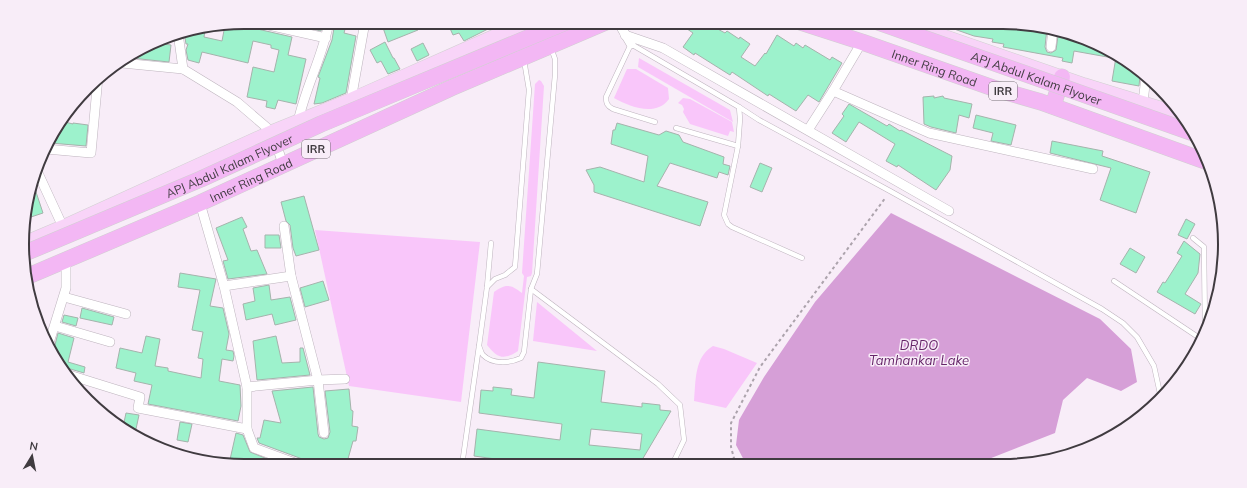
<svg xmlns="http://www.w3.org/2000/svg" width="1247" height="488" font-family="Mulish,sans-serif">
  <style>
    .green { fill: #f9c6fa }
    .water { fill: #d69fd7 }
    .building { fill: #9df2cc; stroke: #a5b3ac; fill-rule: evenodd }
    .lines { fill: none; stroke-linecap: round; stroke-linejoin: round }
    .lane-casing { stroke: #beb4be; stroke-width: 5.5 }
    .street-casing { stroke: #beb4be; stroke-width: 10 }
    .primary-casing { stroke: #d1d0d1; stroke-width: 15 }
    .highway-casing { stroke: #d1d0d1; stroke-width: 17 }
    .path { stroke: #aca3ac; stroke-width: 2; stroke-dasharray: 3 3; stroke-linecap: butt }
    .lane { stroke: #fff; stroke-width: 4.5 }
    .street { stroke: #fff; stroke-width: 9 }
    .primary { stroke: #f8d4f8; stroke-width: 14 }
    .highway { stroke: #f3b7f4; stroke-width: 16 }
    .highway-bridge-casing { stroke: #d1d0d1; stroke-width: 17; stroke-linecap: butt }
    .highway-bridge { stroke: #f3b7f4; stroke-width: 16 }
    .labels { text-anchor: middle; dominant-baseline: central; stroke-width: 3; stroke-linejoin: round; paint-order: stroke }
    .shield { fill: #f8edf8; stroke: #777077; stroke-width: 1 }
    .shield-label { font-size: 11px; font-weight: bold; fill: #403b40 }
    .street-label { font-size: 12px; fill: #403b40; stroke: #f8edf8 }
    .water-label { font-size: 13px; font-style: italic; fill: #662569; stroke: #f8edf8 }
    .rim { fill: none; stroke: #403b40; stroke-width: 2 }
  </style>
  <rect width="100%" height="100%" fill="#f8edf8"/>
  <!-- green -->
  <g class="green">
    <path d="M639 58 730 110 733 122 638 67Z"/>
    <path d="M627 69H636L668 88 669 99C656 117 630 107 614 98Z"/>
    <path d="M539 80 541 81 544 86 532 273 531 276 527 277 518 351C504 360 498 359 487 345L494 292C507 283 511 285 522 293L524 276 522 273 535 84Z"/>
    <path d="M683 98 690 99 732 122 734 132 730 131 728 136 690 124 683 112 684 109 682 105 678 103Z"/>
    <path d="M315 230 480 242 461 402 349 386Z"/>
    <path d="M537 302 597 351 533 341Z"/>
    <path d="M713 346 724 349 757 363 726 408 694 401C696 381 694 357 713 346Z"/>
  </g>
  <!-- water -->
  <path class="water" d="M891 213 1100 319 1131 349 1137 382 1121 391 1087 378 1063 400 1055 433 976 464H746L736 445 739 420 764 377 815 302Z"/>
  <!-- building -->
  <g class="building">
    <path d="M244 22H248L250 26 253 28 292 37 288 55 306 59 296 104 278 100 275 109 266 107 267 101 247 97 253 67 274 72 279 50 271 48V45L253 41 248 63 202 52 199 63 188 60 186 50 188 44H186L184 32 199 29 205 30 204 37 222 41 225 25Z"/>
    <path d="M282 22H323L321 31Z"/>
    <path d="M335 22H347L344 33 356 36 346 93 322 103 314 104 320 78 318 77 332 40Z"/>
    <path d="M381 22H414L418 30 388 42Z"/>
    <path d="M447 22H502L464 41 459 33 453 35Z"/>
    <path d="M677 22H705L725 33 727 31 739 39 740 37 750 44 741 57 755 66 765 53 766 54 777 35 794 46 796 43 803 48 805 45 830 60 832 57 842 63 819 102 808 95 796 111 769 94 768 96 732 72 730 75 695 53 694 55 683 47 693 33Z"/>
    <path d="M937 22H1003L1047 28 1045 47 1047 52 1051 53 1056 50 1059 29 1113 56V58L1074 51 1072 63 1062 61 1063 58 1003 47 1004 44 992 42 993 39 974 36 937 23Z"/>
    <path d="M385 42 393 58H394L400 69 388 74 381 61 377 63 370 50Z"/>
    <path d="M156 43 171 45 169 62 131 58Z"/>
    <path d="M423 43 429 55 417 61 411 49Z"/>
    <path d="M1116 57 1138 68 1142 73 1140 76 1139 86 1112 81Z"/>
    <path d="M934 96V98L943 96 944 98 972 104 969 118 959 115 956 133 931 127 924 124 923 97Z"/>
    <path d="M849 104 887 126 889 124 900 131 901 130 952 156 950 170 936 190 898 165 897 167 886 161 895 144 859 122 846 142 832 133 844 116 842 114Z"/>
    <path d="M976 115 1016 125 1011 145 991 141 993 133 973 128Z"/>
    <path d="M61 121 73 124V123L88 125 86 146 50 143 52 133Z"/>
    <path d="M617 123 659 135 666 131 679 135 683 142 724 157 723 164 730 166 728 175 719 172 717 178 670 163 657 186 708 202 700 226 594 192V185L586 170 600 167 644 182 648 156 611 144 613 130H615Z"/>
    <path d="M1052 141 1103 151 1102 156 1150 172 1136 213 1100 200 1111 168 1050 153Z"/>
    <path d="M760 163 772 168 762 192 750 187Z"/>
    <path d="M34 186 43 213 28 218 25 211Z"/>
    <path d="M304 196 319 250 296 256 293 248 290 225 286 221 281 202Z"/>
    <path d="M242 217 247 227 243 229 251 251 257 250 267 274 228 279 223 261 228 260 216 228Z"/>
    <path d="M1186 219 1195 224 1187 239 1178 235Z"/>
    <path d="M265 235H279L281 248H265Z"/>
    <path d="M1184 241 1200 254 1198 273 1185 294 1201 304 1195 314 1157 292 1163 282 1165 283 1182 256 1177 253Z"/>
    <path d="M1130 248 1145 257 1136 273 1120 264Z"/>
    <path d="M180 273 216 279 210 306 223 308 229 334 226 350 233 351 234 356 233 361 222 359 219 381 240 385 241 406 238 421 148 404 152 385 134 381 136 373 116 368 120 348 142 353 146 336 160 339 155 366 168 368V371L201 378 203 359 198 358 203 332 192 330 200 290 178 287Z"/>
    <path d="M323 281 329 300 305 307 300 288Z"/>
    <path d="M269 285 271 300 290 297 296 320 275 325 272 314 246 320 243 304 255 301 253 288Z"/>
    <path d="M82 308 114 317 112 325 80 318Z"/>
    <path d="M64 315 78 318 76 326 62 322Z"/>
    <path d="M58 333 74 338 68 362 85 367 84 373 67 368 62 370 59 367 51 348 55 345Z"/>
    <path d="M276 336 282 363 300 362V348H303L310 375 257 380 253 341Z"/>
    <path d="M538 362 605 371 601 402 642 407V403L660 405V410L671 411 639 465H517V462L474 456 477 429 560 440 562 424 479 413 481 390 493 391V387L512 389 511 395 534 398ZM591 429 642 434 640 450 589 445Z"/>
    <path d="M313 387 318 434 319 437 324 439 328 438 330 432 325 391 349 389 351 410 353 411 352 426 358 427 356 441H353L346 466H318L309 464 305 460 259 443 257 438H260L264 420 281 423 272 391Z"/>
    <path d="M126 413 139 415 136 429 123 427Z"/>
    <path d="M180 422 192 424 188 442 177 440Z"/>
    <path d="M236 433 243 435 250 452 285 466H244L229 464Z"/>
  </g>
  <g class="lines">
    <defs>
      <g id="lane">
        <path d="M524 60 529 90 515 267 505 275 495 279 487 287 479 346C480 348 481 353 483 355 493 365 510 363 521 358L524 352 531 289 537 274 555 75V59L551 48"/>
        <path d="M655 122 613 109C607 106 606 103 606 97L631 44 739 107 759 120 890 191 1102 309 1123 323 1137 337 1154 366 1161 398"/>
        <path d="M676 128 738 146 740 119 739 107"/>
        <path d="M738 146 724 215 728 224 732 227 802 258"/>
        <path d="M1193 238 1204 247 1205 329"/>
        <path d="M1114 281 1201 339"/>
        <path d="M487 287 491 243"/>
        <path d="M531 289 658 384 680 405 684 440 672 465"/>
        <path d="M462 465 479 346"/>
      </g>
      <g id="street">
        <path d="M254 22 326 38"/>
        <path d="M618 22 631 44"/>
        <path d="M178 33 183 69 237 102 272 132 283 164"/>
        <path d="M625 35 663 48 949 211"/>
        <path d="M1051 47 1053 29"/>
        <path d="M122 63 183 69"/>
        <path d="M833 91 929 133 1093 169"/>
        <path d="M351 100 365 22"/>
        <path d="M1143 102 1146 77"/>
        <path d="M298 122C305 88 323 56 329 22"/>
        <path d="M808 130 833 91 862 42"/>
        <path d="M46 149 91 153 98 77"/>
        <path d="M38 173 63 227"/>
        <path d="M200 203 224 286 247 387V429L254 448 303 466"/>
        <path d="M291 276 318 380 324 433"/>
        <path d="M224 286 291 276 284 226"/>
        <path d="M64 297 126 314"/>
        <path d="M55 326 110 342"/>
        <path d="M49 343 66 288V260"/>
        <path d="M66 374 140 397 138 408 247 429"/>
        <path d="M247 387 318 380 345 379"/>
      </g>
      <g id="primary">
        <path d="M902 22 1084 85 1178 114"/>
        <path d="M25 243 63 227 272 132 351 100 527 22"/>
      </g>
      <g id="highway">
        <path id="s1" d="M800 22 862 42 996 89 1041 102 1205 161"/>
        <path d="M1053 106 1062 77"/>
        <path id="s2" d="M26 277 200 203 451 88 606 22"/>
      </g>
    </defs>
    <!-- lane casing -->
    <use href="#lane" class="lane-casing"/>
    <!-- street casing -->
    <use href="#street" class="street-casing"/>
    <!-- primary casing -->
    <use href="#primary" class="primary-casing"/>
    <!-- highway casing -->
    <use href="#highway" class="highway-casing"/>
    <!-- path -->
    <path class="path" d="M737 465 735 462 731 447V423L760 367 886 197"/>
    <!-- lane -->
    <use href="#lane" class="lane"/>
    <!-- street -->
    <use href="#street" class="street"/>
    <!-- primary -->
    <use href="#primary" class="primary"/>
    <!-- highway -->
    <use href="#highway" class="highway"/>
    <defs>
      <g id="highway-bridge">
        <path id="s3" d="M878 22 1196 134"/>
        <path id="s4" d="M25 253 201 179 321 124 566 22"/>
      </g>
    </defs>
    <!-- highway-bridge casing -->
    <use href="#highway-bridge" class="highway-bridge-casing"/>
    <!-- highway-bridge -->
    <use href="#highway-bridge" class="highway-bridge"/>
  </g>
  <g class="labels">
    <!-- shield labels -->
    <g class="shield">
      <rect x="989" y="82" width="28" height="18" rx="3"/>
      <rect x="302" y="140" width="28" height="18" rx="3"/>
    </g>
    <g class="shield-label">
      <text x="1003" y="91">IRR</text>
      <text x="316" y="149">IRR</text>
    </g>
    <!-- street labels -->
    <g class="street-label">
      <text stroke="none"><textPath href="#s1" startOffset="142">Inner Ring Road</textPath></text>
      <text stroke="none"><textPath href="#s3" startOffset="168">APJ Abdul Kalam Flyover</textPath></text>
      <text stroke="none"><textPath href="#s4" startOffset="222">APJ Abdul Kalam Flyover</textPath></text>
      <text stroke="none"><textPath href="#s2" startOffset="245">Inner Ring Road</textPath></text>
    </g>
    <!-- water labels -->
    <g class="water-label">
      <text x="919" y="345">DRDO<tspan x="919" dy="15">Tamhankar Lake</tspan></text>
    </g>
  </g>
  <!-- crop -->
  <path d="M0 0H1247V488H0ZM244 29H1003A215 215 0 0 1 1218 244V244A215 215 0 0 1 1003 459H244A215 215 0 0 1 29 244V244A215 215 0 0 1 244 29Z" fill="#f8edf8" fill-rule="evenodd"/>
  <path class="rim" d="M244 29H1003A215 215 0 0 1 1218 244V244A215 215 0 0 1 1003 459H244A215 215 0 0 1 29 244V244A215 215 0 0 1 244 29Z"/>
  <!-- north arrow -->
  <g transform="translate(32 456) rotate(10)" stroke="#f8edf8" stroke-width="3" paint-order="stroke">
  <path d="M0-3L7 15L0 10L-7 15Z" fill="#403b40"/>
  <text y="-6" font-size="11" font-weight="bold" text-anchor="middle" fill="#403b40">N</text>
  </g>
</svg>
